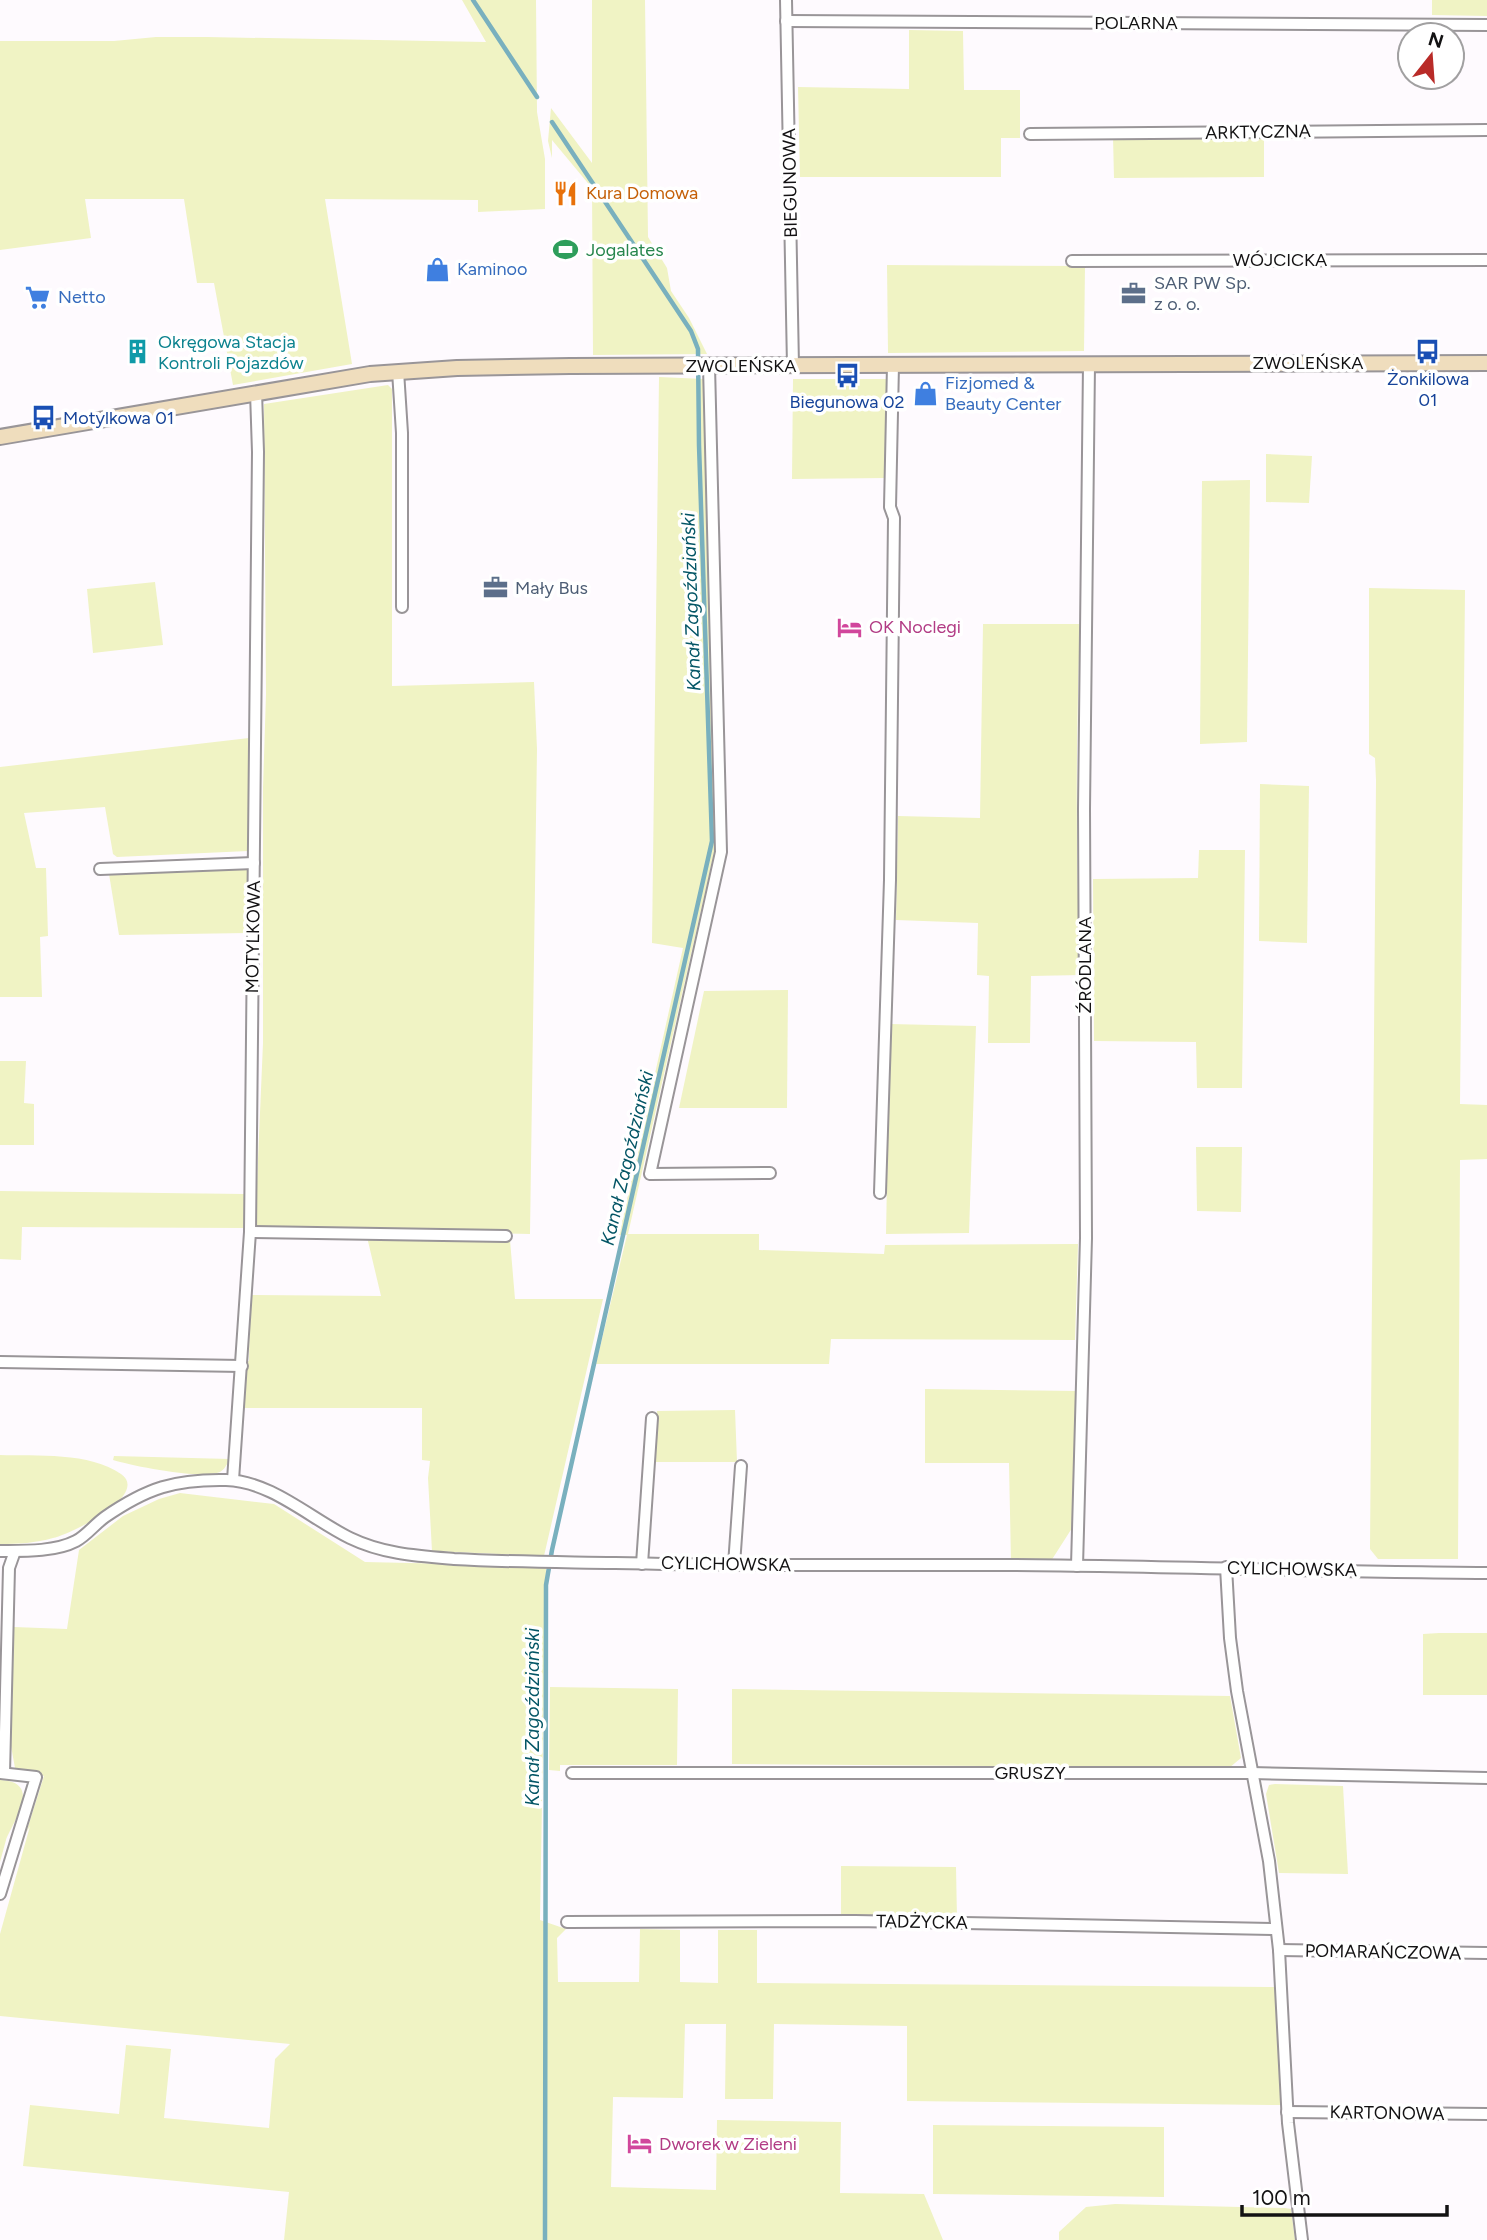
<svg xmlns="http://www.w3.org/2000/svg" width="1487" height="2240" font-family="Figtree,sans-serif">
  <style>
    .green { fill: #f0f3c4 }
    .lines { fill: none; stroke-linecap: round; stroke-linejoin: round }
    .stream { stroke: #79b0be; stroke-width: 4.5 }
    .street-casing { stroke: #999598; stroke-width: 14 }
    .secondary-casing { stroke: #999598; stroke-width: 18 }
    .street { stroke: #fff; stroke-width: 10 }
    .secondary { stroke: #efddbd; stroke-width: 14 }
    .labels { text-anchor: middle; dominant-baseline: central; stroke-width: 7; stroke-linejoin: round; paint-order: stroke }
    .street-label { font-size: 18px; fill: #131213; stroke: #fff }
    .food-label { font-size: 18px; fill: #c56008; stroke: #fff; text-anchor: start }
    .leisure-label { font-size: 18px; fill: #27864d; stroke: #fff; text-anchor: start }
    .shop-label { font-size: 18px; fill: #366cbe; stroke: #fff; text-anchor: start }
    .service-label { font-size: 18px; fill: #4e5e75; stroke: #fff; text-anchor: start }
    .culture-label { font-size: 18px; fill: #0d838f; stroke: #fff; text-anchor: start }
    .transit-label { font-size: 18px; fill: #164399; stroke: #fff }
    .hotel-label { font-size: 18px; fill: #b23c85; stroke: #fff; text-anchor: start }
    .water-label { font-size: 19px; font-style: italic; fill: #035565; stroke: #fff }
  </style>
  <rect width="100%" height="100%" fill="#fefafe"/>
  <!-- green -->
  <g class="green">
    <path d="M462 0H536L537 112 545 159V209L478 212V200L325 199 352 364 233 385 214 283H197L184 199H85L91 238 0 250V41H114L156 37H207L486 42Z"/>
    <path d="M592 0H645L648 237 667 268 671 291 689 318 707 354 593 355 592 188 552 140V158L548 141 551 108 592 163Z"/>
    <path d="M1432 0H1487V16L1432 15Z"/>
    <path d="M909 30 963 31 964 90H1020V138H1001V177H800L798 87 909 89Z"/>
    <path d="M1264 136V177L1114 178 1113 137Z"/>
    <path d="M887 265 1085 266 1084 351 888 353Z"/>
    <path d="M659 377 704 379 715 848 628 1234H759V1250L884 1254 885 1245 1078 1244 1075 1340 831 1339 829 1364H596L627 1235H619L683 948 652 943Z"/>
    <path d="M793 379H886V478L792 479Z"/>
    <path d="M388 385 392 389V686L534 682 537 749 530 1234 255 1229 263 1043V788L266 694 264 404Z"/>
    <path d="M1266 454 1312 456 1309 503 1266 502Z"/>
    <path d="M1250 480 1247 742 1200 744 1202 481Z"/>
    <path d="M155 582 163 645 93 653 87 589Z"/>
    <path d="M1369 588 1465 590 1460 1104 1487 1105V1159L1460 1160 1458 1559H1378L1370 1549 1376 780 1375 758 1369 754Z"/>
    <path d="M983 624H1080C1076 741 1075 858 1081 975L1031 976 1030 1043H988L989 976 977 975 978 923 896 920 898 816 980 818Z"/>
    <path d="M249 738 248 851 117 857 113 854 105 807 24 813 36 868H46L48 936 40 937 42 997H0V767Z"/>
    <path d="M1260 784 1309 786 1307 943 1259 941Z"/>
    <path d="M1199 850H1245L1242 1088H1197L1196 1042 1094 1041 1093 879 1198 878Z"/>
    <path d="M247 868V933L119 935 109 874Z"/>
    <path d="M788 990 787 1108H679L704 991Z"/>
    <path d="M890 1024 976 1026 969 1233 886 1234Z"/>
    <path d="M0 1061H26L24 1103 34 1104V1145H0Z"/>
    <path d="M1196 1147H1242L1241 1212 1197 1211Z"/>
    <path d="M0 1191 245 1194V1228L22 1227 21 1260 0 1259Z"/>
    <path d="M367 1237 510 1240 515 1299H603L544 1556 432 1551 428 1478 430 1461 422 1460V1408H242L246 1362 249 1361 250 1295 381 1296Z"/>
    <path d="M925 1389 1077 1391 1074 1525 1051 1561 1011 1562 1009 1463H925Z"/>
    <path d="M735 1410 737 1462H654L657 1411Z"/>
    <path d="M0 1455C36 1456 90 1452 121 1474 151 1495 69 1535 53 1538 36 1543 18 1544 0 1544Z"/>
    <path d="M114 1456 230 1459C227 1464 225 1469 220 1472 202 1480 133 1466 113 1460Z"/>
    <path d="M180 1493 274 1504 365 1562 546 1566 540 1920 566 1929 557 1938 558 1982H639L640 1929 680 1930V1982L718 1983V1930H757V1983L1275 1987 1281 2105 907 2101V2026L774 2024 773 2099H725L726 2024H685L683 2098 613 2097 611 2187 716 2190 717 2120 841 2122 840 2193 924 2194 943 2240H284L289 2192 23 2166 30 2105 119 2114 126 2045 171 2049 164 2118 269 2128 275 2059 290 2044 0 2016V1934L30 1826 26 1833 44 1776 15 1768 11 1746 14 1627 67 1629 79 1550 123 1516 159 1499Z"/>
    <path d="M1439 1633H1487V1695H1423V1634Z"/>
    <path d="M550 1687 678 1689 677 1765H560V1771L549 1770Z"/>
    <path d="M732 1689 1230 1696 1241 1758 1229 1768 732 1764Z"/>
    <path d="M0 1780C43 1782 14 1820 6 1840 4 1847 2 1855 0 1862Z"/>
    <path d="M1275 1784 1343 1786 1348 1874 1279 1873 1266 1794 1269 1785Z"/>
    <path d="M841 1866 956 1867 957 1919 841 1917Z"/>
    <path d="M933 2125 1164 2127V2197L933 2194Z"/>
    <path d="M1115 2204 1285 2208 1291 2209 1295 2240H1059V2232L1086 2207Z"/>
  </g>
  <g class="lines">
    <!-- stream -->
    <g class="stream">
      <path d="M473 0 537 97"/>
      <path d="M545 2240 546 1585 552 1550 712 841 699 445 698 349 691 331 552 122"/>
    </g>
    <defs>
      <g id="street">
        <path d="M786 0 793 366"/>
        <path d="M786 21 1487 25"/>
        <path d="M1030 134 1487 130"/>
        <path d="M1072 261 1487 260"/>
        <path d="M709 366 721 852 650 1174 770 1173"/>
        <path d="M398 371 402 433V607"/>
        <path d="M100 869 254 863"/>
        <path d="M880 1193 890 880 894 518 890 507 893 365"/>
        <path d="M250 1232 506 1236"/>
        <path d="M0 1362 242 1366"/>
        <path d="M233 1480 250 1232 258 452 256 392"/>
        <path d="M0 1551C23 1551 55 1552 76 1541 86 1536 95 1524 105 1517 147 1488 175 1479 226 1480 271 1481 311 1519 350 1538 383 1554 417 1556 454 1559 507 1562 561 1562 615 1563 745 1566 875 1565 1005 1565 1166 1566 1326 1572 1487 1573"/>
        <path d="M642 1564 652 1418"/>
        <path d="M734 1565 741 1466"/>
        <path d="M1077 1566 1086 1238 1084 809 1089 364"/>
        <path d="M1226 1567 1230 1638 1237 1691 1269 1861 1279 1950 1288 2123 1302 2240"/>
        <path d="M0 1773 36 1777 0 1894"/>
        <path d="M4 1773 9 1568 15 1551"/>
        <path d="M572 1773H1251L1487 1778"/>
        <path d="M567 1922 855 1921 1276 1929"/>
        <path d="M1279 1950 1487 1953"/>
        <path d="M1287 2112 1487 2114"/>
      </g>
      <path id="secondary" d="M0 437 370 374 457 368 570 366 1487 363"/>
    </defs>
    <!-- street casing -->
    <use href="#street" class="street-casing"/>
    <!-- secondary casing -->
    <use href="#secondary" class="secondary-casing"/>
    <!-- street -->
    <use href="#street" class="street"/>
    <!-- secondary -->
    <use href="#secondary" class="secondary"/>
  </g>
  <!-- icons -->
  <defs>
    <symbol id="restaurant-bare" viewBox="-9 -9 18 18"><path d="M-5-6h1v4h1v-4h1v4h1v-4h1v5L-1.5 .5V6h-2V.5L-5-1ZM5-6V6H3V1.5H1.5Q1.5-4 5-6Z" fill="#e8710a" stroke="#fff" stroke-width="2.5" paint-order="stroke"/></symbol>
    <symbol id="stadium-bare" viewBox="-9 -9 18 18"><path d="M0-5a6.5 5 0 1 0 0 10a6.5 5 0 1 0 0-10ZM-3.5-1.8h7v3.6h-7Z" fill="#2e9e5b" stroke="#fff" stroke-width="2.5" paint-order="stroke"/></symbol>
    <symbol id="shop-bare" viewBox="-9 -9 18 18"><path d="M-5-2.5h2.3a2.7 3.5 0 0 1 5.4 0H5L5.5 6h-11ZM-1.5-2.5h3a1.5 2.3 0 0 0-3 0Z" fill="#3f7fe0" stroke="#fff" stroke-width="2.5" paint-order="stroke"/></symbol>
    <symbol id="office-bare" viewBox="-9 -9 18 18"><path d="M-6-3h4V-5.5h4V-3h4V5H-6ZM-1-4.5V-3h2v-1.5ZM-6 0V1H6V0Z" fill="#5c6f8a" stroke="#fff" stroke-width="2.5" paint-order="stroke"/></symbol>
    <symbol id="supermarket-bare" viewBox="-9 -9 18 18"><path d="M-6-5.5h2.5l.6 2H6L4.5 2H-2.5L-4.4-4H-6ZM-1.5 3.2a1.3 1.3 0 1 0 .1 0ZM3 3.2a1.3 1.3 0 1 0 .1 0Z" fill="#3f7fe0" stroke="#fff" stroke-width="2.5" paint-order="stroke"/></symbol>
    <symbol id="building-bare" viewBox="-9 -9 18 18"><path d="M-4-6H4V6H1V3H-1V6H-4ZM-2.5-4.3h1.7v1.8h-1.7ZM.8-4.3h1.7v1.8H.8ZM-2.5-1h1.7V.8h-1.7ZM.8-1h1.7V.8H.8Z" fill="#0f9aa8" stroke="#fff" stroke-width="2.5" paint-order="stroke"/></symbol>
    <symbol id="bus-bare" viewBox="-9 -9 18 18"><path d="M-5-6H5V4H4V6H2V4H-2V6H-4V4H-5ZM-3.5-4V0h7V-4ZM-3.5 1.2v1.5H-2V1.2ZM2 1.2v1.5H3.5V1.2Z" fill="#1a4fb4" stroke="#fff" stroke-width="2.5" paint-order="stroke"/></symbol>
    <symbol id="hotel-bare" viewBox="-9 -9 18 18"><path d="M-6-4.5h1.5V1H6V5H4.5V3h-9V5H-6ZM-4 0a1.8 1.8 0 1 1 3.6 0ZM.5 0V-2.5h3Q6-2.5 6 0Z" fill="#d1479c" stroke="#fff" stroke-width="2.5" paint-order="stroke"/></symbol>
  </defs>
  <g fill-rule="evenodd">
    <use href="#restaurant-bare" x="548" y="176" width="35" height="35"/>
    <use href="#stadium-bare" x="548" y="232" width="35" height="35"/>
    <use href="#shop-bare" x="420" y="252" width="35" height="35"/>
    <use href="#office-bare" x="1116" y="276" width="35" height="35"/>
    <use href="#supermarket-bare" x="20" y="280" width="35" height="35"/>
    <use href="#building-bare" x="120" y="334" width="35" height="35"/>
    <use href="#bus-bare" x="1410" y="334" width="35" height="35"/>
    <use href="#bus-bare" x="830" y="358" width="35" height="35"/>
    <use href="#shop-bare" x="908" y="376" width="35" height="35"/>
    <use href="#bus-bare" x="26" y="400" width="35" height="35"/>
    <use href="#office-bare" x="478" y="570" width="35" height="35"/>
    <use href="#hotel-bare" x="832" y="610" width="35" height="35"/>
    <use href="#hotel-bare" x="622" y="2126" width="35" height="35"/>
  </g>
  <g class="labels">
    <!-- street labels -->
    <g class="street-label">
      <text x="1136" y="23">POLARNA</text>
      <text transform="translate(1258 132) rotate(-1)">ARKTYCZNA</text>
      <text transform="translate(790 183) rotate(-91)">BIEGUNOWA</text>
      <text x="1280" y="260">WÓJCICKA</text>
      <text x="1308" y="363">ZWOLEŃSKA</text>
      <text x="741" y="366">ZWOLEŃSKA</text>
      <text transform="translate(253 937) rotate(-89)">MOTYLKOWA</text>
      <text transform="translate(1085 965) rotate(-90)">ŹRÓDLANA</text>
      <text transform="translate(726 1564) rotate(1)">CYLICHOWSKA</text>
      <text transform="translate(1292 1569) rotate(1)">CYLICHOWSKA</text>
      <text x="1030" y="1773">GRUSZY</text>
      <text transform="translate(922 1922) rotate(1)">TADŻYCKA</text>
      <text transform="translate(1383 1952) rotate(1)">POMARAŃCZOWA</text>
      <text transform="translate(1387 2113) rotate(1)">KARTONOWA</text>
    </g>
    <!-- food labels -->
    <g class="food-label">
      <text x="586" y="193">Kura Domowa</text>
    </g>
    <!-- leisure labels -->
    <g class="leisure-label">
      <text x="586" y="250">Jogalates</text>
    </g>
    <!-- shop labels -->
    <g class="shop-label">
      <text x="457" y="269">Kaminoo</text>
      <text x="58" y="297">Netto</text>
      <text x="945" y="383">Fizjomed &amp;<tspan x="945" dy="21">Beauty Center</tspan></text>
    </g>
    <!-- service labels -->
    <g class="service-label">
      <text x="1154" y="283">SAR PW Sp.<tspan x="1154" dy="21">z o. o.</tspan></text>
      <text x="515" y="588">Mały Bus</text>
    </g>
    <!-- culture labels -->
    <g class="culture-label">
      <text x="158" y="342">Okręgowa Stacja<tspan x="158" dy="21">Kontroli Pojazdów</tspan></text>
    </g>
    <!-- transit labels -->
    <g class="transit-label">
      <text x="1428" y="379">Żonkilowa<tspan x="1428" dy="21">01</tspan></text>
      <text x="847" y="402">Biegunowa 02</text>
      <text x="63" y="418" text-anchor="start">Motylkowa 01</text>
    </g>
    <!-- hotel labels -->
    <g class="hotel-label">
      <text x="869" y="627">OK Noclegi</text>
      <text x="659" y="2144">Dworek w Zieleni</text>
    </g>
    <!-- water labels -->
    <g class="water-label">
      <text transform="translate(691 602) rotate(-92)">Kanał Zagoździański</text>
      <text transform="translate(627 1158) rotate(-77)">Kanał Zagoździański</text>
      <text transform="translate(532 1717) rotate(-90)">Kanał Zagoździański</text>
    </g>
  </g>
  <!-- north arrow -->
  <g transform="translate(1431 56) rotate(17)"><circle r="33" fill="#ffffff" stroke="#a1a0a1" stroke-width="2"/>
  <path d="M0-5L12 26L0 18L-12 26Z" fill="#b92b28"/>
  <text y="-10" font-size="19" font-weight="bold" text-anchor="middle" fill="#131213">N</text>
  </g>
  <!-- scale -->
  <path d="M1242 2205v10h205v-10" fill="none" stroke="#131213" stroke-width="3.5"/>
  <text x="1252" y="2205" font-size="21" fill="#131213" stroke="#ffffff" stroke-width="5" paint-order="stroke">100 m</text>
</svg>
